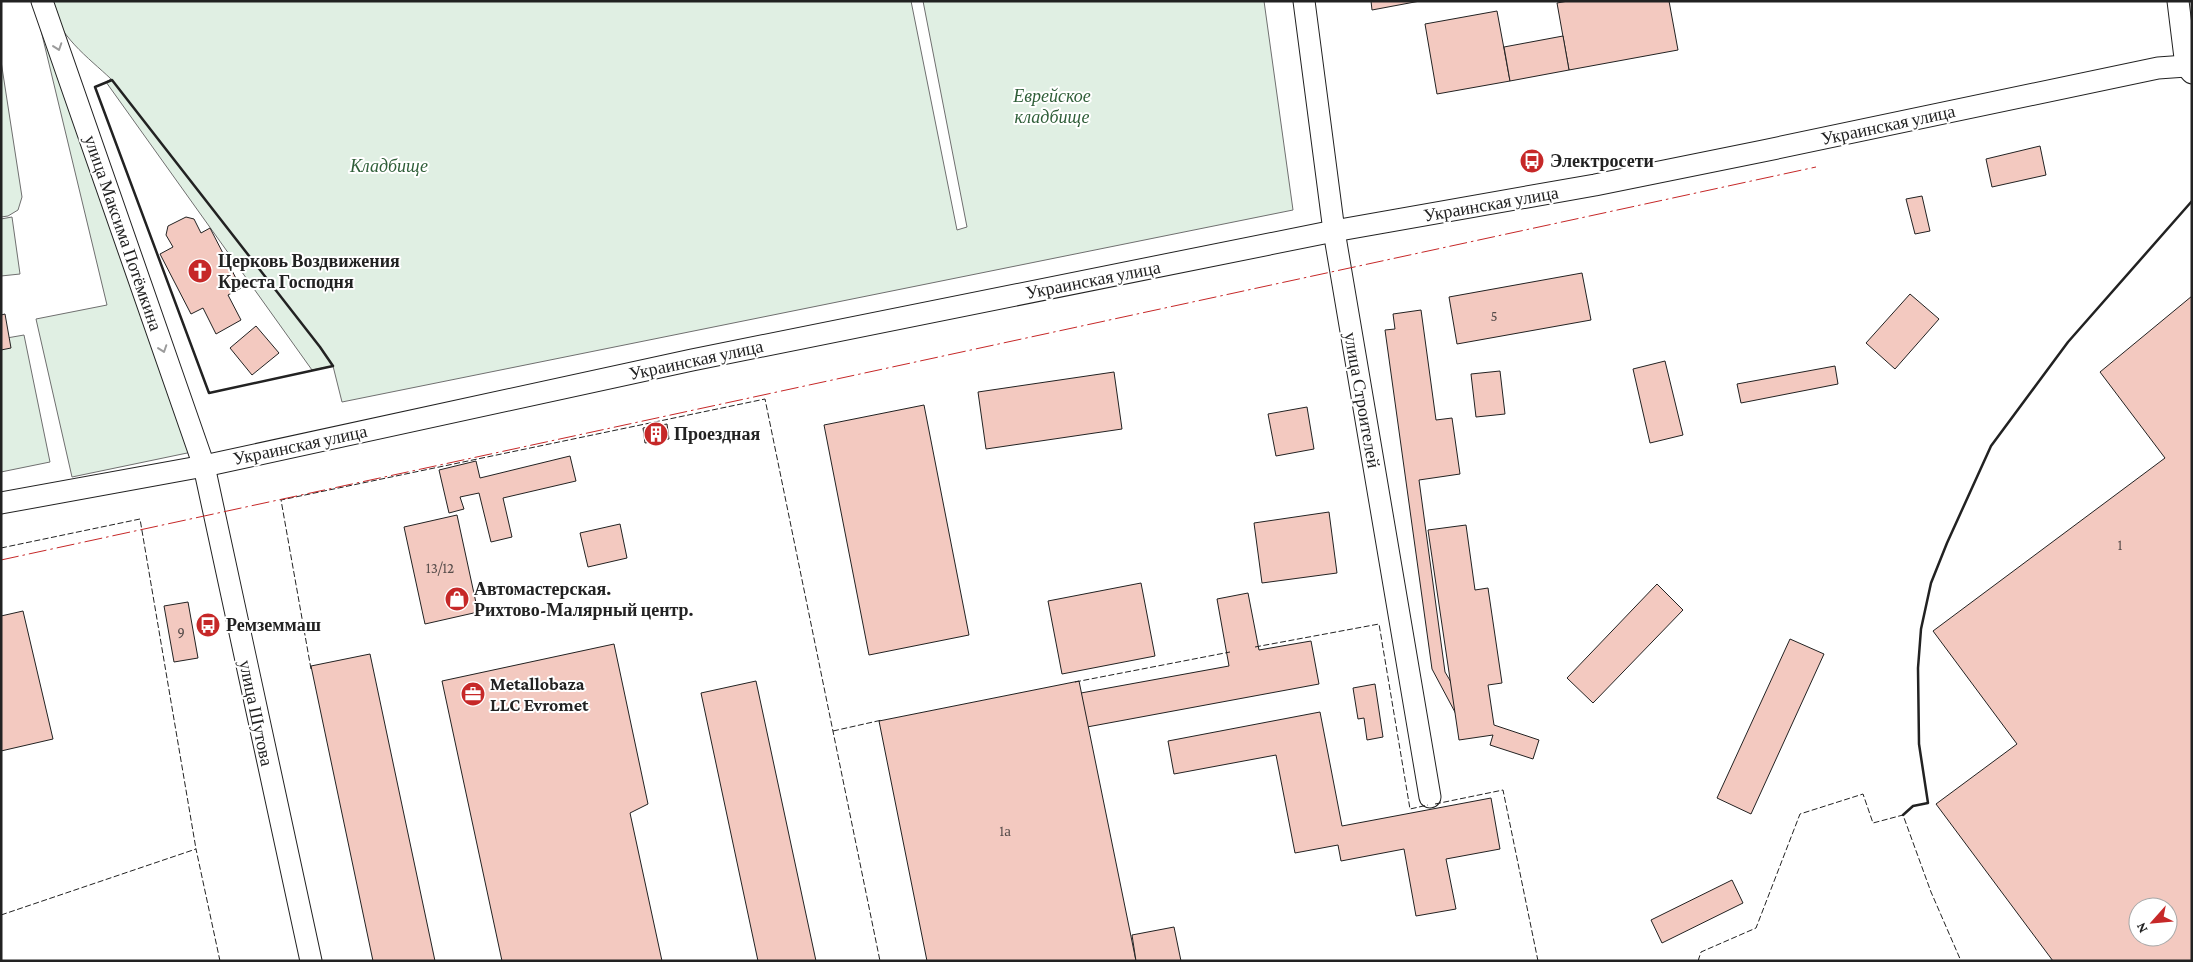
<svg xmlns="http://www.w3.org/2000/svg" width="2193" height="962" font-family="'Crimson Pro',serif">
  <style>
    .green { fill: #e0efe3; stroke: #6f6f6f }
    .building { fill: #f3c9c0; stroke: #222; fill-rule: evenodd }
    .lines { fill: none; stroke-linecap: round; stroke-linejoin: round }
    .minor-casing { stroke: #222; stroke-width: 23 }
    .minor { stroke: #fff; stroke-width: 21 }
    .fence { stroke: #222; stroke-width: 1; stroke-dasharray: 6 2.5; stroke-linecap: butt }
    .wall { stroke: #222; stroke-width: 2.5 }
    .power { stroke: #c62828; stroke-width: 1; stroke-dasharray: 18 4 2.5 4; stroke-linecap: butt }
    .oneway { stroke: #9c9c9c }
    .labels { text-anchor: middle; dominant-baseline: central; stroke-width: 4; stroke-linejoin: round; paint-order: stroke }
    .number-label { font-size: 15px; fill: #564c4a }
    .park-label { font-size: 18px; font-style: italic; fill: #2f5e38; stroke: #fff }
    .street-label { font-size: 18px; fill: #222; stroke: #fff }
    .poi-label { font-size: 18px; font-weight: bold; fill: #222; stroke: #fff; text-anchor: start }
  </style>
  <rect width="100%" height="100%" fill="#fff"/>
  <!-- green -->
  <g class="green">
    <path d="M51 1H911L957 230 967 227 923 1H1264L1293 210 342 402 333 366 312 370 106 82 111 79C89 58 56 35 51 1Z"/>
    <path d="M38 18 192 452 72 477 36 319 107 305Z"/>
    <path d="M1 61 22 197 18 210 8 216 1 217Z"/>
    <path d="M12 217 20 274 1 276V219Z"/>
    <path d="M24 335 50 462 1 472V339Z"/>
  </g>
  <!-- building -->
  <g class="building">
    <path d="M1371 1H1420L1372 10Z"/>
    <path d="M1568 1H1669L1678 50 1569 70 1557 3Z"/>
    <path d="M1497 11 1510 81 1437 94 1425 24Z"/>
    <path d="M1563 36 1569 70 1510 81 1504 47Z"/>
    <path d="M2040 146 2046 175 1992 187 1986 159Z"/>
    <path d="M1922 196 1930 231 1915 234 1906 199Z"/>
    <path d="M186 217 194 219 201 233 210 228 241 288 228 295 241 320 216 334 203 308 191 314 160 254 173 247 166 235 168 226Z"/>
    <path d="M1582 273 1591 320 1457 344 1449 297Z"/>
    <path d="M1910 294 1939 319 1895 369 1866 343Z"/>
    <path d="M2192 296V961H2053L1936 804 2017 744 1933 631 2165 458 2100 372ZM2138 907H2168V937H2138Z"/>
    <path d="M1421 310 1436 420 1452 418 1460 474 1419 480 1445 672 1464 704 1456 714 1432 669 1385 330 1395 329 1393 314Z"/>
    <path d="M5 314 11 348 1 350V315Z"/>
    <path d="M256 326 279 353 252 375 230 348Z"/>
    <path d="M1665 361 1683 435 1650 443 1633 369Z"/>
    <path d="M1835 366 1838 384 1741 403 1737 384Z"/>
    <path d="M1500 371 1505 414 1476 417 1471 374Z"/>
    <path d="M1114 372 1122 429 986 449 978 392Z"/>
    <path d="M924 405 969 635 869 655 824 425Z"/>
    <path d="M1307 407 1314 449 1276 456 1268 414Z"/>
    <path d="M667 424 669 439 645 443 643 428Z"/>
    <path d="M570 456 576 481 503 498 512 537 491 542 479 493 460 497 464 509 449 513 439 470 476 461 480 478Z"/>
    <path d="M1329 512 1337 573 1262 583 1254 523Z"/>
    <path d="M457 515 478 612 425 624 404 527Z"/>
    <path d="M620 524 627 558 588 567 580 533Z"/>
    <path d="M1466 525 1475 590 1488 588 1502 683 1488 685 1494 725 1539 740 1533 759 1490 745 1493 735 1459 740 1428 530Z"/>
    <path d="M1141 583 1155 656 1062 674 1048 601Z"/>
    <path d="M1657 584 1683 610 1593 703 1567 678Z"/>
    <path d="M1248 593 1259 650 1311 641 1319 684 1087 727 1081 693 1229 666 1217 599Z"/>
    <path d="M188 602 198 658 174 662 164 606Z"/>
    <path d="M23 611 53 739 1 751V616Z"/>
    <path d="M1790 639 1824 654 1751 814 1717 798Z"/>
    <path d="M614 644 648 804 630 813 662 961H502L442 681Z"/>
    <path d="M370 654 435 961H373L311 666Z"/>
    <path d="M756 681 816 961H758L701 693Z"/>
    <path d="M1079 681 1136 961H927L879 721Z"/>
    <path d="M1375 684 1383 737 1367 740 1364 718 1358 719 1353 688Z"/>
    <path d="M1320 712 1342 826 1491 798 1500 849 1446 859 1456 909 1416 916 1404 849 1341 861 1338 845 1295 853 1276 755 1174 774 1168 741Z"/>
    <path d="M1732 880 1743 903 1662 943 1651 920Z"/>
    <path d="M1174 927 1181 961H1136L1132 935Z"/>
  </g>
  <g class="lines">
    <defs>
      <g id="minor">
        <path d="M42 1 204 466 311 961"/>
        <path d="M1304 1 1334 231 1430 797"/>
        <path d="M2178 1 2186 66 2192 73"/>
        <path d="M1 503 204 466 692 360 1334 231 1595 185 1763 151 2158 68 2186 66"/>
      </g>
    </defs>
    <!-- minor casing -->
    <use href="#minor" class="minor-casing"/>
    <!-- minor -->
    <use href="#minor" class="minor"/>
    <!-- fence -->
    <g class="fence">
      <path d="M1 548 140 519 196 849"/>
      <path d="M1255 647 1379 624 1410 809 1428 805"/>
      <path d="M311 669 281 500 765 399 880 961"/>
      <path d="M1075 682 1230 652"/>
      <path d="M833 731 882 720"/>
      <path d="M1435 804 1503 790 1538 961"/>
      <path d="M1 915 196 849 220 961"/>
      <path d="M1698 961 1701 952 1756 928 1800 814 1863 794 1873 823 1903 815 1931 892 1961 961"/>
    </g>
    <!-- wall -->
    <g class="wall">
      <path d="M112 80 320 347 333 366 209 393 95 87Z"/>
      <path d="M1903 815 1913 806 1928 803 1919 744 1918 668 1921 629 1931 583 1947 543 1991 446 2068 342 2192 201"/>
    </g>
    <!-- power -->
    <path class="power" d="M1 560 1816 167"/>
  </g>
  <!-- one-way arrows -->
  <defs><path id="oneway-chevron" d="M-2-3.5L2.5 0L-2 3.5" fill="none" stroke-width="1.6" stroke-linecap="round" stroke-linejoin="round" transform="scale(1.25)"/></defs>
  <g class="oneway">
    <use href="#oneway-chevron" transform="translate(58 47) rotate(71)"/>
    <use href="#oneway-chevron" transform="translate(163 349) rotate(71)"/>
  </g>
  <!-- icons -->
  <defs>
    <symbol id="bus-disc" viewBox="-11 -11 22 22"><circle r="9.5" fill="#c62828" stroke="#fff"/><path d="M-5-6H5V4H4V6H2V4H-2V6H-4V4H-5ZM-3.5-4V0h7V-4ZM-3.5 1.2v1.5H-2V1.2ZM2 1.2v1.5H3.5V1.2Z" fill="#fff"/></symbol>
    <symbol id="church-disc" viewBox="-11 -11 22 22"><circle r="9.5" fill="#c62828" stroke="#fff"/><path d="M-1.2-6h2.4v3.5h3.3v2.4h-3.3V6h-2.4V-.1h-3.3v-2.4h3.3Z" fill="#fff"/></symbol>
    <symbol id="building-disc" viewBox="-11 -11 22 22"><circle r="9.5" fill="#c62828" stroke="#fff"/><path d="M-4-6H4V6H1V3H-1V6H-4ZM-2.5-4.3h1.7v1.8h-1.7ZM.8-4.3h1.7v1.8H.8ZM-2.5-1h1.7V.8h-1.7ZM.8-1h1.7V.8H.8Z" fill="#fff"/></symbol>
    <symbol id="shop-disc" viewBox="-11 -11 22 22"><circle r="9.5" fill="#c62828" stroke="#fff"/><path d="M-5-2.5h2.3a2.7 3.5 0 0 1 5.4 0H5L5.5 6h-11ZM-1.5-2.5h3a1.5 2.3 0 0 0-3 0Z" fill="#fff"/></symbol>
    <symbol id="office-disc" viewBox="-11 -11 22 22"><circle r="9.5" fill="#c62828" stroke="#fff"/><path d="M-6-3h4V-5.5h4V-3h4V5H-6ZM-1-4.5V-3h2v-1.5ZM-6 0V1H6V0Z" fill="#fff"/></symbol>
  </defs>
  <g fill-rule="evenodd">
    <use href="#bus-disc" x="1518" y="147" width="28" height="28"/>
    <use href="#church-disc" x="186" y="257" width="28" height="28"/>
    <use href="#building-disc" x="642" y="420" width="28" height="28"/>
    <use href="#shop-disc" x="443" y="585" width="28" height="28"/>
    <use href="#bus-disc" x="194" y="611" width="28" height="28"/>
    <use href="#office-disc" x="459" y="680" width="28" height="28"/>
  </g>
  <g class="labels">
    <!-- number labels -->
    <g class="number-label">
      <text x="1494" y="316">5</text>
      <text x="2120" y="545">1</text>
      <text x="440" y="568">13/12</text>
      <text x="181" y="632">9</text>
      <text x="1005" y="831">1а</text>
    </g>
    <!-- park labels -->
    <g class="park-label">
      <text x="1052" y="96">Еврейское<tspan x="1052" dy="21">кладбище</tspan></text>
      <text x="389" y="166">Кладбище</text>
    </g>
    <!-- street labels -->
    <g class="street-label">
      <text transform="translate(1888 125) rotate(-12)">Украинская улица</text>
      <text transform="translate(1491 204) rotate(-10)">Украинская улица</text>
      <text transform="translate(123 233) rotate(71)">улица Максима Потёмкина</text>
      <text transform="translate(1093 280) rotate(-11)">Украинская улица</text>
      <text transform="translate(696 360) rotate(-12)">Украинская улица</text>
      <text transform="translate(1362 400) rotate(80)">улица Строителей</text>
      <text transform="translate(300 445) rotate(-12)">Украинская улица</text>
      <text transform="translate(256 713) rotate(78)">улица Шутова</text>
    </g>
    <!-- poi labels -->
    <g class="poi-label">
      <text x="1550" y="161">Электросети</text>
      <text x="218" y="261">Церковь Воздвижения<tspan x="218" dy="21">Креста Господня</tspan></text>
      <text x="674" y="434">Проездная</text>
      <text x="474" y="589">Автомастерская.<tspan x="474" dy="21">Рихтово-Малярный центр.</tspan></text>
      <text x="226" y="625">Ремземмаш</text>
      <text x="490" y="684">Metallobaza<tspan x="490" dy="21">LLC Evromet</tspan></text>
    </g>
  </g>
  <!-- border -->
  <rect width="2193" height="962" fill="none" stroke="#222222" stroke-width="5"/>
  <!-- north arrow -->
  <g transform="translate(2153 922) rotate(243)"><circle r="24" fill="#ffffff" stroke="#a7a7a7"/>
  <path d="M0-4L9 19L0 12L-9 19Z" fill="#c62828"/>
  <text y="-8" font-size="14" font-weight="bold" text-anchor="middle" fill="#222222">N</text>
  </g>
</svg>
